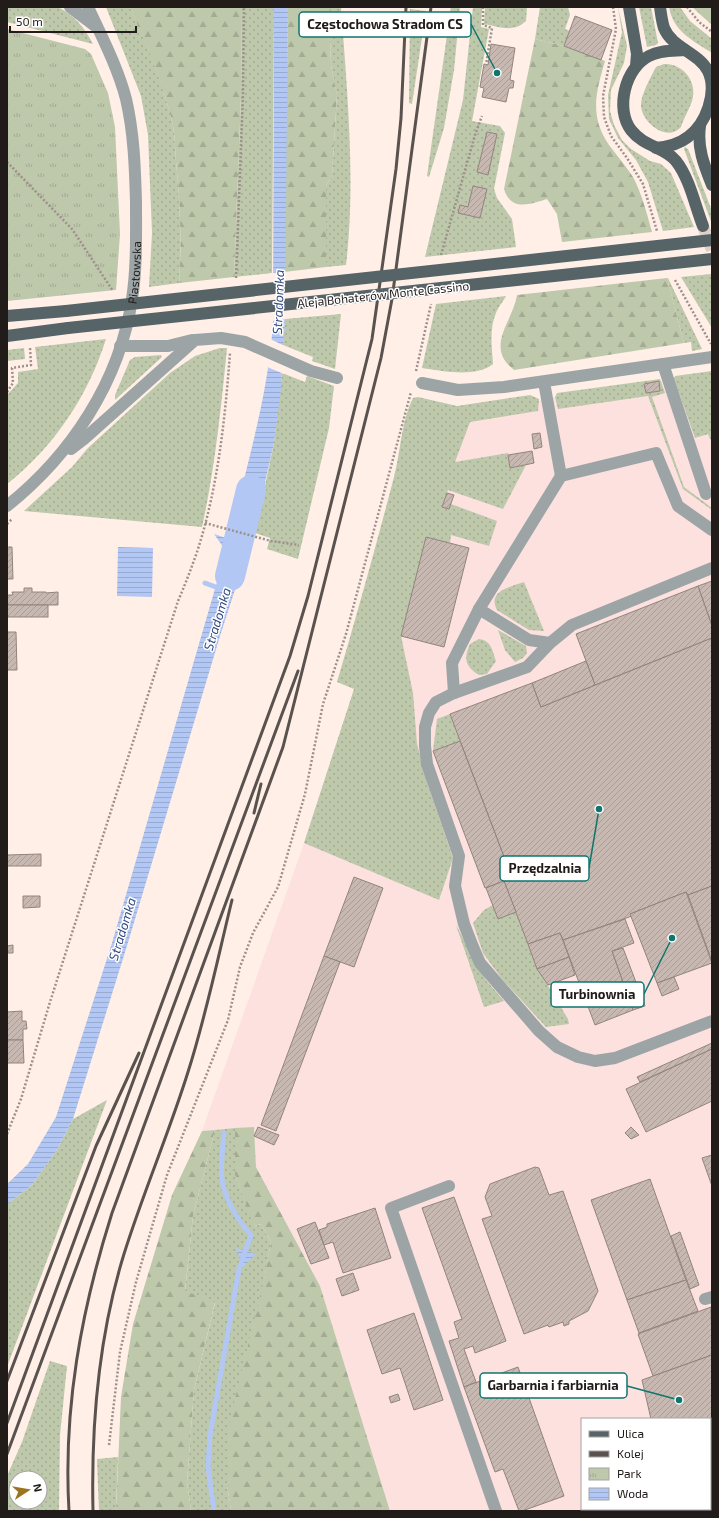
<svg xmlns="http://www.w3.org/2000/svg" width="719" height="1518" font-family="'Exo 2',sans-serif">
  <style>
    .industrial { fill: #fce1df; fill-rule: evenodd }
    .grass { fill: url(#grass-dots); fill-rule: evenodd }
    .forest { fill: url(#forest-firs) }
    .park { fill: url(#park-tufts) }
    .water { fill: url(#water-rules) }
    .pier { fill: #ffefe7 }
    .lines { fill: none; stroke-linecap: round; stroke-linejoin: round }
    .stream { stroke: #b2c7f4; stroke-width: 5 }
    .river { stroke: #b2c7f4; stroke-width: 30 }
    .building { fill: url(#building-hatch); stroke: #92847d }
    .major-tunnel { stroke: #decfc8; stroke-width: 12; stroke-dasharray: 12 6; stroke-linecap: butt }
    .path { stroke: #9c908b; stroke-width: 2.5; stroke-dasharray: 2 2; stroke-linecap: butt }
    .minor { stroke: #9ca4a6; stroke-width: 12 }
    .major { stroke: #566467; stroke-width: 12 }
    .rail { stroke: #5a524e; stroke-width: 3 }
    .major-bridge { stroke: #566467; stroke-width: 12 }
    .labels { text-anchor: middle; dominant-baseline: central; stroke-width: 3; stroke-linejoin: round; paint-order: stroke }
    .street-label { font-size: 12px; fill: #211b19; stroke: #fff }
    .water-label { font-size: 13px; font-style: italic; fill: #334b83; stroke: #fff }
    .leader { fill: none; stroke: #0f766e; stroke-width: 1.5 }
    .callout-dot { fill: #0f766e; stroke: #fff; stroke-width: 1.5 }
    .callout { fill: #fff; stroke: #0f766e; stroke-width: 1.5 }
    .callout-label { font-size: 13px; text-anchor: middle; font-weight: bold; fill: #211b19 }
  </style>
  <defs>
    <pattern id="grass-dots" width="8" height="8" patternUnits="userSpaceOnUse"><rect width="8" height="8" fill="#bec8ab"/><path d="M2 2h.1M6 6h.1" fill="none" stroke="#a3ab93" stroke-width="1.8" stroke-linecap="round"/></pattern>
    <pattern id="forest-firs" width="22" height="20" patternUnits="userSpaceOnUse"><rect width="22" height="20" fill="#bec8ab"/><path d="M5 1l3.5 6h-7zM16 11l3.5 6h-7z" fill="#a3ab93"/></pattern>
    <pattern id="park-tufts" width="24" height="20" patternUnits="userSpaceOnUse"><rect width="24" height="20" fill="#bec8ab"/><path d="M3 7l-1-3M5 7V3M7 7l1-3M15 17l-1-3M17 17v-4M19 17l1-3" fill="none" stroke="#a3ab93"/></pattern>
    <pattern id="water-rules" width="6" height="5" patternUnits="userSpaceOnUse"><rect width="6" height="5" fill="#b2c7f4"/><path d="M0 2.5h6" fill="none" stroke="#99aad1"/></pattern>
    <pattern id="building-hatch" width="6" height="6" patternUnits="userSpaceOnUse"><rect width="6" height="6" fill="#c7b9b1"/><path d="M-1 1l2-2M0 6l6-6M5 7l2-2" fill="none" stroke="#ab9e98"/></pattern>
  </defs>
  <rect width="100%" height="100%" fill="#ffefe7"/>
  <!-- industrial -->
  <path class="industrial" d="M700 375 712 387V1511H390L320 1286 256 1167 254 1127 202 1131 304 843 386 594 452 413ZM582 1419H710V1509H582Z"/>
  <!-- grass -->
  <g class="grass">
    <path d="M58 7C75 16 84 27 93 44L7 22V8L9 7Z"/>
    <path d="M106 7H130C147 44 163 82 172 122 175 134 175 148 176 161 180 202 182 242 179 283L149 287 152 233 148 135 141 96Z"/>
    <path d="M242 7H274L272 273 234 277 241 96Z"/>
    <path d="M329 7H341C347 90 356 182 346 265L326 267V186L332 175 337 96 331 65Z"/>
    <path d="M451 7H460L454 70 444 128 429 177 427 176Z"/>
    <path d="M473 7H482L481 27 489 29 472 121 500 126 505 133 494 189 497 198 512 219 516 247 425 257 463 100Z"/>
    <path d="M485 7H527L526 21C513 33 500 27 484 24Z"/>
    <path d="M540 7H568L570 15 565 29 570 31 564 46 535 39Z"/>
    <path d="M618 7 627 46 624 63 611 90 610 111 614 125 622 140 631 149 650 161 661 164 671 173 694 227 663 231 648 182 636 160 618 138 609 119 608 95 622 32Z"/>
    <path d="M639 7H651L658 43 656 45 647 47Z"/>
    <path d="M669 7H680L690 21 712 39V53C692 40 673 31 669 7Z"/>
    <path d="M410 9 426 11 412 104 409 103Z"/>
    <path d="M664 64C681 63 696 79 693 97 691 107 684 117 681 127 667 143 641 122 641 105 641 94 651 77 656 67Z"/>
    <path d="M685 147 688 149 712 211V224L684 149Z"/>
    <path d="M711 274 712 276V328L681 277Z"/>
    <path d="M667 278H668L702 349 692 351 691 342 684 343Z"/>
    <path d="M506 296C503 302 498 307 496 313 489 329 492 347 493 364 476 378 442 371 422 368L436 304Z"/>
    <path d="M341 314 335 369 312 361 313 357 283 345 285 319Z"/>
    <path d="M106 339C88 396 54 447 7 484V395L18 383V372L38 369 35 347Z"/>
    <path d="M24 348 25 359 7 361V350Z"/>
    <path d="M220 348H227C221 408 215 468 202 527L24 511 72 467 88 448 170 373 195 356Z"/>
    <path d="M161 355 162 357 115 400V395L130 360 135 357Z"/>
    <path d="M712 371V443L708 434 695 438 674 379 675 376Z"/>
    <path d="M282 373 305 382 307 376 334 386 329 428 298 559 267 549 270 538 255 533 274 443Z"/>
    <path d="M660 379 665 393 652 397 684 487 712 508V510L683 489 648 396 558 409 555 397 557 393ZM659 381 660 391 646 393 644 384Z"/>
    <path d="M530 395 539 399 538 411 470 422 455 462 508 453 510 468 526 465 503 509 448 490 442 507 449 509 451 504 497 521 489 546 451 535 450 543 426 537 401 636 413 693 417 744 427 782 453 858 439 900 304 843 354 689 337 682C357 614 376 546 394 477 401 451 401 422 413 398L418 397 457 406Z"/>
    <path d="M524 582 544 631 529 630 497 610C487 591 510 587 524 582Z"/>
    <path d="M498 630 526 646 527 653 523 658 515 662 505 650Z"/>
    <path d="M479 639C492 641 492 650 496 661L487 674 479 675C466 667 463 659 470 644Z"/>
    <path d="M450 714 460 741 433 751 437 719Z"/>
    <path d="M493 905 498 919 516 912 538 969 568 1019 569 1024 546 1027 502 979 483 953 473 923 484 910Z"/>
    <path d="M456 925 486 980 504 1001 484 1007Z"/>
    <path d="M107 1100 7 1367V1204L32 1185 57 1150 73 1119Z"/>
    <path d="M235 1128V1175L255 1226 261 1224 271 1242 227 1484 231 1511H191L187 1482 194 1390 215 1303 185 1292 193 1216 215 1130Z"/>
    <path d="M50 1361 67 1366 60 1435 59 1511H7V1476L22 1442ZM16 1478H40V1502H16Z"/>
    <path d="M118 1457 116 1511H99L97 1459Z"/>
  </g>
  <!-- forest -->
  <g class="forest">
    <path d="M130 7H242L241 96 234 277 179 283C182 242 180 202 176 161 175 148 175 134 172 122 163 82 146 44 130 7Z"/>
    <path d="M288 7H329L331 65 337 95 332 175 326 186V267L284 272Z"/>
    <path d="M692 7H712V25Z"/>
    <path d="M535 39 564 46 605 61C596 92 589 116 609 145 617 156 626 166 633 177 642 194 647 214 652 232L562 242 557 214 547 199C530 204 511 212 504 189Z"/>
    <path d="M667 278 684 343 514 370C484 346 513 322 517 295Z"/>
    <path d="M254 1127 256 1167 320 1286 390 1511H231L227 1484 229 1423 263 1284 271 1242 261 1224 254 1226 235 1175V1128Z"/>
    <path d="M215 1130 193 1216 185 1291 215 1302 194 1390 187 1482 191 1511H116L121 1397 133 1324 172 1195 202 1131Z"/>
  </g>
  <!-- park -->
  <path class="park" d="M7 29 85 49 91 54 108 93 115 127 120 234 116 290 7 301Z"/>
  <!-- water -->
  <g class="water">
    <path d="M274 7H288L285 319 281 390 274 443 253 534 232 528C248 460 269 392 273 321Z"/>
    <path d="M214 534 229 539 230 534 251 540 220 636 126 949 73 1119 57 1150 32 1185 7 1204V1184L28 1164 56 1117 112 943 226 551Z"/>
    <path d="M118 547 153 548 152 597 117 596Z"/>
    <path d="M236 1248 256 1254 243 1267 238 1266 240 1260Z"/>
  </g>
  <!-- pier -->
  <g class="pier">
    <path d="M286 272 287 319 271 321 270 273Z"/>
    <path d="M270 339 285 346 284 374 267 367Z"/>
  </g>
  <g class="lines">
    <!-- stream -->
    <g class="stream">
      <path d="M205 583 221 589"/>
      <path d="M214 1511 208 1467 210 1435 239 1269 251 1235C238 1221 225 1199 222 1180 220 1167 223 1146 224 1133"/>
    </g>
    <!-- river -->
    <path class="river" d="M230 576 251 490"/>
  </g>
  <!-- building -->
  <g class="building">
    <path d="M575 16 612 30 601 60 564 46Z"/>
    <path d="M491 44 515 48 510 80 514 81 513 88H509L506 102 482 97 484 88 480 87 484 64 488 65Z"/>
    <path d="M487 132 497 134 488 175 477 172Z"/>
    <path d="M473 186 487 189 480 218 458 213 460 205 468 207Z"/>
    <path d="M659 381 660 391 646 393 644 384Z"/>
    <path d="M540 433 542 447 534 449 532 434Z"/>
    <path d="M532 451 534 463 510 468 508 455Z"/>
    <path d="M447 493 454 495 449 509 442 507Z"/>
    <path d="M426 537 469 548 444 647 401 636Z"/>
    <path d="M7 547H12L13 579H7Z"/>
    <path d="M712 581V626L698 586Z"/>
    <path d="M698 586 712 626V638L595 685 576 634Z"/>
    <path d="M24 588H32V592H46V593L58 592V605H7V595H13L12 592H24Z"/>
    <rect x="7" y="605" width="41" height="12"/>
    <path d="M7 632H16L17 670H7Z"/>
    <path d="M712 638V886L688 895 686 892 630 914 632 916 563 940 560 933 528 944 504 881 512 878 450 714 532 683 541 707Z"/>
    <path d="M586 661 595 685 541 707 532 683Z"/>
    <path d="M460 741 512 878 485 888 433 751Z"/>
    <path d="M41 854V866H7V855Z"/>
    <path d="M354 877 383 888 354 967 324 956Z"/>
    <path d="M504 881 516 912 498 919 486 888Z"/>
    <path d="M712 886V958L711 959 688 895Z"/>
    <path d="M686 892 712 963 657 983 630 914Z"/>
    <path d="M23 896H40V907L23 908Z"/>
    <path d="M625 919 634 943 612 951 633 1010 595 1025 563 940Z"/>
    <path d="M560 933 569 957 537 969 528 944Z"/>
    <path d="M13 945V953H7V946Z"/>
    <path d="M623 948 645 1006 633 1010 612 951Z"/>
    <path d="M324 956 340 962 276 1131 261 1125Z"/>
    <path d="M569 957 575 975 548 985 537 969Z"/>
    <path d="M674 977 679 989 662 996 657 983Z"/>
    <path d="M22 1011V1021H26L27 1029H23V1040H7V1012Z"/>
    <path d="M7 1040H23L24 1063H7Z"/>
    <path d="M712 1043V1049L640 1082 637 1077Z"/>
    <path d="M712 1049V1101L646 1132 626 1089Z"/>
    <path d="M258 1127 279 1135 274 1145 254 1136Z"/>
    <path d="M631 1127 639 1135 631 1139 625 1133Z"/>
    <path d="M712 1155V1186L702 1158Z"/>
    <path d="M535 1167 539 1168 549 1195 563 1191 598 1291 588 1311 569 1321V1324L564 1326 563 1322 549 1327 548 1325 524 1334 482 1219 492 1216 485 1197 490 1184Z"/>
    <path d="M650 1179 686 1280 627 1300 591 1200Z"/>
    <path d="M454 1197 506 1341 475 1353 473 1346 464 1349 476 1382 464 1387 449 1341 459 1338 454 1322 462 1319 422 1208Z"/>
    <path d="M375 1208 391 1258 343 1273 333 1242 324 1245 319 1230 327 1227V1224Z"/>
    <path d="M315 1222 329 1258 311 1264 297 1229Z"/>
    <path d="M680 1232 699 1285 690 1289 671 1236Z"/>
    <path d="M353 1273 359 1290 342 1296 336 1279Z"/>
    <path d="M686 1280 698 1311 639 1333 627 1300Z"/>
    <path d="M711 1307 712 1355 653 1376 638 1334Z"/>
    <path d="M414 1313 443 1400 414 1410 400 1368 382 1374 367 1330Z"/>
    <path d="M712 1355V1460L710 1461V1419H651L642 1380Z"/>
    <path d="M518 1367 564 1496 522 1511H519L503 1469 495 1472 464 1387Z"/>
    <path d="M398 1394 400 1400 391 1403 389 1397Z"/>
    <path d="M712 1491V1511H683V1509H710V1492Z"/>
  </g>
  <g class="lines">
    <!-- major-tunnel -->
    <path class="major-tunnel" d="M703 226 712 250"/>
    <!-- path -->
    <g class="path">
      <path d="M483 7V25L492 28 486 65"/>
      <path d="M613 7 616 29 603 96 604 117 611 136 627 158 643 184 657 231"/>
      <path d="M687 7 699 22 712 32"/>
      <path d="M7 162 72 229 113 291"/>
      <path d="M441 255 475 135 482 116"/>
      <path d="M236 278 243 94 244 7"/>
      <path d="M675 280 711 344"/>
      <path d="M416 371 431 304"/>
      <path d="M7 392 13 383 12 368 31 365 30 347"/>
      <path d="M205 523 271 541 299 545"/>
      <path d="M7 524 12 519"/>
      <path d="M7 1134 21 1099 50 1002 178 601C185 585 191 569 197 552 218 488 225 419 230 353"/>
      <path d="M109 1445 120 1352 136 1282 167 1175 228 1020 240 967 253 933 278 887 305 794 323 704 346 634 411 392"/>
    </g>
    <!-- minor -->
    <g class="minor">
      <path d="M70 7 95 26"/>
      <path d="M120 346H168L192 340"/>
      <path d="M663 364 706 494"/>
      <path d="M544 382 561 476"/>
      <path d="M422 383 458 390 504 387 712 357"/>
      <path d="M71 449 84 439 195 340 221 338 245 342 311 371 337 378"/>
      <path id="s1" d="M7 506C71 455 120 381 132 299 137 267 136 234 136 202 135 168 134 133 126 99 118 68 102 37 88 7"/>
      <path d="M712 568 572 625 550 643 527 667 454 693 436 702 429 713 425 727V746L427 764 459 856 455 886 464 924 473 947 480 963 539 1031 557 1047 578 1057 595 1061 615 1058 712 1021"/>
      <path d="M479 609 529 640 550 643"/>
      <path d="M454 693 452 663 479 609 561 476 656 453 678 506 712 530"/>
      <path d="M449 1186 391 1208 496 1511"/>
      <path d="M705 1299 712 1297"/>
      <path d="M710 1476 712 1475"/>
      <path d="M666 1509 667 1511"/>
      <path d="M610 1511 615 1509"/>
    </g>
    <!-- major -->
    <g class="major">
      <path d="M629 7 637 54 636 66"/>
      <path d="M685 50C673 51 660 50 649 56 625 68 615 109 631 130 644 147 665 147 676 161 690 179 695 206 703 226"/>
      <path d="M700 126C697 148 704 165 712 185"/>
      <path d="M656 148C667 147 679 144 688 137 706 124 718 92 708 71 698 52 672 48 664 28 662 22 661 14 660 7"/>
      <path d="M7 316 66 311"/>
      <path d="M7 336 68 328"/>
    </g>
    <!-- rail -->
    <g class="rail">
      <path d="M254 813 261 784"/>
      <path d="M7 1381 96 1146 139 1053"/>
      <path d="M7 1423 290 656 308 596 372 339 396 169 401 118 406 7"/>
      <path d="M7 1454 298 671"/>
      <path d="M69 1511C63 1409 81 1311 112 1213L283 747 381 358 392 299 431 7"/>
      <path d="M93 1511C91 1424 98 1338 124 1254 143 1193 169 1133 188 1072 206 1016 218 957 232 900"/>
    </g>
    <!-- major-bridge -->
    <g class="major-bridge">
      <path d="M66 311 712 240"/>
      <path d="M68 328 712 259"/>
    </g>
  </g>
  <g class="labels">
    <!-- street labels -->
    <g class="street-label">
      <text stroke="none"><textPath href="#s1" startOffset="274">Piastowska</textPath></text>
      <text transform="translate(383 294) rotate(-6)">Aleja Bohaterów Monte Cassino</text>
    </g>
    <!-- water labels -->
    <g class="water-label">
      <text transform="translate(278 302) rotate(-88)">Stradomka</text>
      <text transform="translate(217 619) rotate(-73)">Stradomka</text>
      <text transform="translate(122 929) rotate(-73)">Stradomka</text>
    </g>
  </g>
  <!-- callouts -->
  <path class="leader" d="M497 73L471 24M599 809L589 868M672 938L644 994M679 1400L627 1386"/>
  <g class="callout-dot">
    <circle cx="497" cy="73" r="4"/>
    <circle cx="599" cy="809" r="4"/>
    <circle cx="672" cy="938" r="4"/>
    <circle cx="679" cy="1400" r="4"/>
  </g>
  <g class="callout">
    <rect x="299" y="12" width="172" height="25" rx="4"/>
    <rect x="500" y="856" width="89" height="25" rx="4"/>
    <rect x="551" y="982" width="93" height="25" rx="4"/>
    <rect x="480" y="1373" width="147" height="25" rx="4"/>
  </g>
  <g class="callout-label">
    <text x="385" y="29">Częstochowa Stradom CS</text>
    <text x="545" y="873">Przędzalnia</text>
    <text x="597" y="999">Turbinownia</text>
    <text x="553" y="1390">Garbarnia i farbiarnia</text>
  </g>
  <!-- border -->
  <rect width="719" height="1518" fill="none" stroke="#211b19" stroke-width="16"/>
  <!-- legend -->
  <rect x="581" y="1418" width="130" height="92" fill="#ffffff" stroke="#a6a4a3"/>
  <rect x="589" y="1431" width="20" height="6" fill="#566467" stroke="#a6a4a3"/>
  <text x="617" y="1438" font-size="12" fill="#211b19">Ulica</text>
  <rect x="589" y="1451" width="20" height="6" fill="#5a524e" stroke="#a6a4a3"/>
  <text x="617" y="1458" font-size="12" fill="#211b19">Kolej</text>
  <rect x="589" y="1468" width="20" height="12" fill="url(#park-tufts)" stroke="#a6a4a3"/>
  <text x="617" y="1478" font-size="12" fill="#211b19">Park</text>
  <rect x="589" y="1488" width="20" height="12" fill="url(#water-rules)" stroke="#a6a4a3"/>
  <text x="617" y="1498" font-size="12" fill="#211b19">Woda</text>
  <!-- north arrow -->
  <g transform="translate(28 1490) rotate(78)"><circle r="19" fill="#ffffff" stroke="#a6a4a3"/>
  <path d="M0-3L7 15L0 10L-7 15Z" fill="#9c7321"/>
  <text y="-6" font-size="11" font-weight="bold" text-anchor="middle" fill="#211b19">N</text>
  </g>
  <!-- scale -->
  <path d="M10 26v6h126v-6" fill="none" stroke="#211b19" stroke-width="2"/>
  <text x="16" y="26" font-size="12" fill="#211b19" stroke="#ffffff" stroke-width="3" paint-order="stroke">50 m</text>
</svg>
